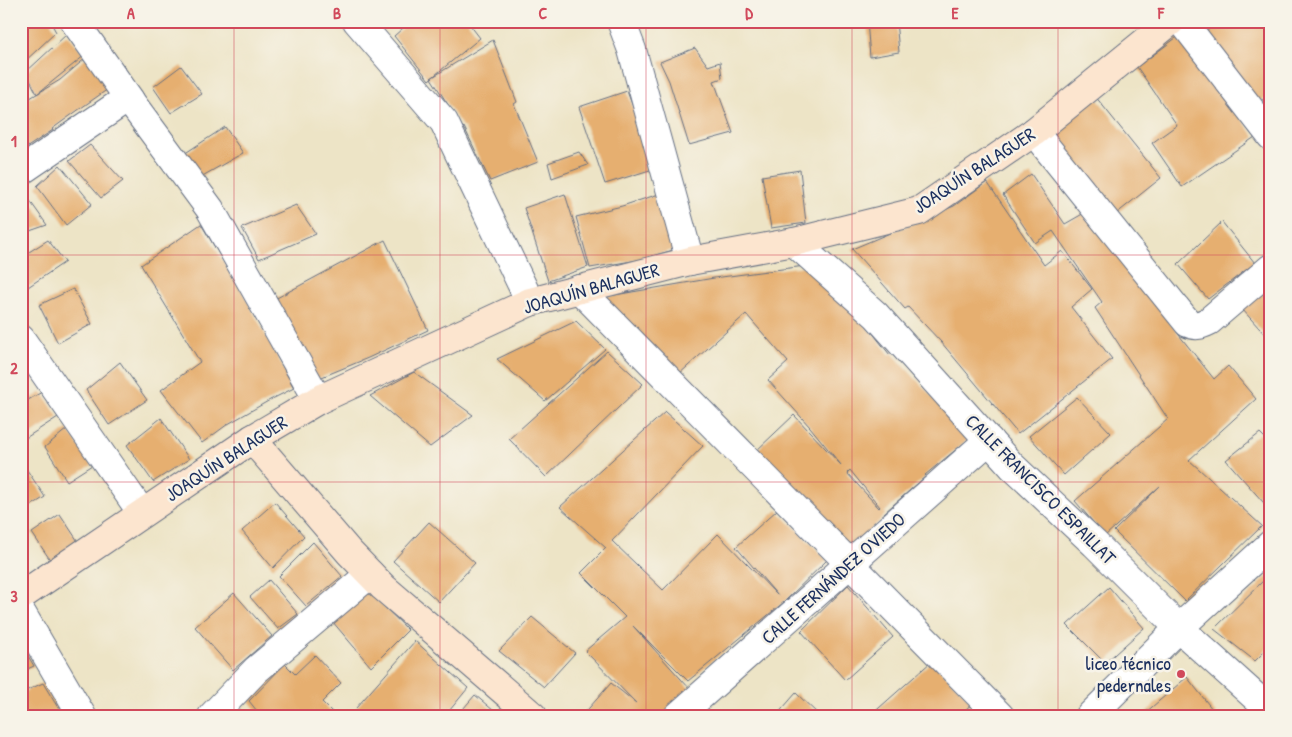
<svg xmlns="http://www.w3.org/2000/svg" width="1292" height="737" font-family="'Patrick Hand',sans-serif">
  <style>
    .building { fill: #e6af6f; fill-rule: evenodd }
    .lines { fill: none; stroke-linecap: round; stroke-linejoin: round }
    .street-casing { stroke: #646e82; stroke-width: 30 }
    .secondary-casing { stroke: #646e82; stroke-width: 30 }
    .street { stroke: #fff; stroke-width: 28 }
    .secondary { stroke: #fce5cf; stroke-width: 28 }
    .grid { fill: none; stroke: #d1495b; stroke-width: 1; stroke-opacity: 0.55 }
    .poi-dot { fill: #d1495b; stroke: #f7f3e8; stroke-width: 2 }
    .labels { text-anchor: middle; dominant-baseline: central; stroke-width: 5; stroke-linejoin: round; paint-order: stroke }
    .street-label { font-size: 19px; fill: #1b2f5e; stroke: #f7f3e8 }
    .poi-label { font-size: 19px; fill: #1b2f5e; stroke: #f7f3e8; text-anchor: end }
    .neatline { fill: none; stroke: #d1495b; stroke-width: 2 }
    .grid-label { font-size: 16px; text-anchor: middle; font-weight: bold; fill: #d1495b }
  </style>
  <rect width="100%" height="100%" fill="#f7f3e8"/>
  <filter id="ink" filterUnits="userSpaceOnUse"><feTurbulence type="fractalNoise" baseFrequency=".02" numOctaves="2"/><feDisplacementMap in="SourceGraphic" scale="10" xChannelSelector="R" yChannelSelector="G"/><feConvolveMatrix kernelMatrix="1 2 1 2 8 2 1 2 1" color-interpolation-filters="sRGB"/></filter>
  <filter id="wash" filterUnits="userSpaceOnUse"><feTurbulence type="fractalNoise" baseFrequency=".0096" numOctaves="4" result="noise"/><feDisplacementMap in="SourceGraphic" scale="20" xChannelSelector="R" yChannelSelector="G"/><feGaussianBlur stdDeviation="1.12" result="paint"/><feColorMatrix in="noise" values="0 0 0 0 0 0 0 0 0 0 0 0 0 0 0 0 0 1.4 0 .05"/><feComposite in="paint" operator="in"/></filter>
  <g filter="url(#wash)">
    <rect width="100%" height="100%" fill="#ede4c6"/>
    <g id="blocks">
      <!-- building -->
      <g class="building">
        <path d="M21 21H50L56 32 21 65Z"/>
        <path d="M411 21H467L480 38 429 80 394 36Z"/>
        <path d="M867 21H896L899 52 870 57Z"/>
        <path d="M1190 21H1271V94L1255 105Z"/>
        <path d="M67 34 85 55 37 94 26 72Z"/>
        <path d="M1180 35 1255 137 1182 187 1152 143 1177 125 1137 67Z"/>
        <path d="M493 40 517 102 514 104 538 162 490 181 464 127 463 128 431 78Z"/>
        <path d="M695 48 708 66 720 62 722 78 714 81 733 133 689 145 669 81 660 62Z"/>
        <path d="M87 57 108 89 81 108 52 129 53 130 26 148 21 141V100L28 94 30 98 60 80Z"/>
        <path d="M181 66 202 94 171 113 153 87Z"/>
        <path d="M627 91 641 129 653 169 605 184 579 107Z"/>
        <path d="M1095 96 1161 178 1116 214 1051 137Z"/>
        <path d="M225 127 243 153 199 178 184 154Z"/>
        <path d="M90 145 123 181 101 198 69 161Z"/>
        <path d="M579 152 588 165 552 178 548 163Z"/>
        <path d="M60 165 92 204 66 225 37 186Z"/>
        <path d="M800 170 806 223 771 228 762 176Z"/>
        <path d="M1031 174 1065 224 1086 212 1138 278 1179 335 1214 379 1228 366 1256 399 1189 460 1262 526 1185 601 1114 531 1160 486 1105 536 1075 501 1168 419 1095 308 1102 302 1053 231 1035 243 1003 195Z"/>
        <path d="M987 182 1044 265 1062 251 1092 289 1071 307 1112 359 1018 434 941 342 908 307 905 309 852 249 954 206Z"/>
        <path d="M25 194 47 225 21 234V197Z"/>
        <path d="M565 194 588 267 548 281 524 208Z"/>
        <path d="M659 194 677 249 638 260 590 268 576 217 622 206Z"/>
        <path d="M296 205 316 234 259 259 242 228Z"/>
        <path d="M1222 222 1255 263 1208 299 1178 264Z"/>
        <path d="M201 224 234 279 235 278 294 388 270 400 228 424 202 443 161 390 200 362 141 265Z"/>
        <path d="M48 240 65 262 25 289 21 283V257Z"/>
        <path d="M385 240 428 330 368 358 317 379 273 300Z"/>
        <path d="M805 266 852 307 890 355 892 353 970 438 925 475 926 476 884 513 886 514 851 550 755 452 794 415 841 465 810 427 768 380 788 362 746 314 678 375 603 297 714 278ZM850 470 880 507 879 508 847 473Z"/>
        <path d="M1271 284V335L1268 338 1242 309Z"/>
        <path d="M73 289 92 324 58 343 39 305Z"/>
        <path d="M576 321 605 349 545 401 497 359Z"/>
        <path d="M607 351 643 384 546 477 509 439Z"/>
        <path d="M120 362 147 400 109 425 86 390Z"/>
        <path d="M414 372 473 415 430 447 370 396Z"/>
        <path d="M42 392 58 417 21 441V404Z"/>
        <path d="M1077 397 1111 433 1064 475 1029 436Z"/>
        <path d="M665 412 703 446 612 541 663 590 718 534 778 596 736 547 777 510 827 560 784 602 688 681 633 626 690 689 662 716H582L611 683 636 703 585 651 625 617 581 573 606 548 560 507Z"/>
        <path d="M161 418 189 459 153 482 127 445Z"/>
        <path d="M67 429 92 465 67 481 45 447Z"/>
        <path d="M1260 433 1271 444V511L1226 460Z"/>
        <path d="M21 461 45 497 21 512Z"/>
        <path d="M275 502 304 536 273 568 242 531Z"/>
        <path d="M60 514 83 549 55 567 32 533Z"/>
        <path d="M429 522 475 563 439 602 393 561Z"/>
        <path d="M313 542 342 576 306 606 279 576Z"/>
        <path d="M1267 577 1271 581V645L1255 661 1214 629Z"/>
        <path d="M269 580 298 614 278 629 250 597Z"/>
        <path d="M848 585 893 637 845 680 801 631Z"/>
        <path d="M1109 587 1144 628 1105 663 1067 625Z"/>
        <path d="M367 590 408 630 371 667 332 621Z"/>
        <path d="M234 593 272 636 233 670 195 627Z"/>
        <path d="M532 617 575 653 544 687 499 651Z"/>
        <path d="M415 641 468 688 445 716H364L356 708Z"/>
        <path d="M21 644 34 666 21 672Z"/>
        <path d="M315 655 341 683 322 702 333 713 330 716H261L249 701 285 664 295 674Z"/>
        <path d="M932 661 973 703 958 716H870Z"/>
        <path d="M1187 677 1216 714 1213 716H1147L1145 713Z"/>
        <path d="M43 683 63 716H21V693Z"/>
        <path d="M796 693 820 716H776Z"/>
        <path d="M475 695 500 716H457Z"/>
      </g>
    </g>
  </g>
  <g filter="url(#ink)">
    <use href="#blocks" fill-opacity="0" stroke="#646e82" stroke-width="1"/>
    <g class="lines">
      <defs>
        <g id="street">
          <path d="M74 21 130 100"/>
          <path d="M357 21 444 122 530 302"/>
          <path d="M621 21 632 50 690 261"/>
          <path d="M1182 21 1271 136"/>
          <path d="M1034 132 1188 323C1196 327 1201 325 1209 321L1271 268"/>
          <path d="M21 171 128 98 210 209 318 400"/>
          <path d="M794 242 876 315 1012 466 1095 544 1179 628 1271 711"/>
          <path d="M579 289 1000 716"/>
          <path d="M21 339 142 513"/>
          <path d="M21 612 82 716"/>
          <path d="M212 716 256 670 370 574"/>
          <path d="M678 716 989 440"/>
          <path d="M1090 716 1179 628 1271 544"/>
        </g>
        <g id="secondary">
          <path d="M252 439 349 552 383 587 533 716"/>
          <path d="M21 596 252 439 318 400 530 302 690 261 794 242 919 211 1034 132 1171 21"/>
        </g>
      </defs>
      <!-- street casing -->
      <use href="#street" class="street-casing"/>
      <!-- secondary casing -->
      <use href="#secondary" class="secondary-casing"/>
      <!-- street -->
      <use href="#street" class="street"/>
      <!-- secondary -->
      <use href="#secondary" class="secondary"/>
    </g>
  </g>
  <!-- grid -->
  <path class="grid" d="M234 21V716M440 21V716M646 21V716M852 21V716M1058 21V716M21 255H1271M21 482H1271"/>
  <!-- markers -->
  <circle class="poi-dot" cx="1181" cy="674" r="5"/>
  <g class="labels">
    <!-- street labels -->
    <g class="street-label">
      <text transform="translate(974 170) rotate(-33)">JOAQUÍN BALAGUER</text>
      <text transform="translate(591 288) rotate(-16)">JOAQUÍN BALAGUER</text>
      <text transform="translate(226 458) rotate(-33)">JOAQUÍN BALAGUER</text>
      <text transform="translate(1041 489) rotate(45)">CALLE FRANCISCO ESPAILLAT</text>
      <text transform="translate(833 578) rotate(-42)">CALLE FERNÁNDEZ OVIEDO</text>
    </g>
    <!-- poi labels -->
    <g class="poi-label">
      <text x="1171" y="663">liceo técnico<tspan x="1171" dy="22">pedernales</tspan></text>
    </g>
  </g>
  <!-- margin -->
  <rect width="1292" height="737" fill="none" stroke="#f7f3e8" stroke-width="55"/>
  <rect x="28" y="28" width="1236" height="682" class="neatline"/>
  <g class="grid-label">
    <text x="131" y="19">A</text>
    <text x="337" y="19">B</text>
    <text x="543" y="19">C</text>
    <text x="749" y="19">D</text>
    <text x="955" y="19">E</text>
    <text x="1161" y="19">F</text>
    <text x="14" y="147">1</text>
    <text x="14" y="374">2</text>
    <text x="14" y="602">3</text>
  </g>
</svg>
